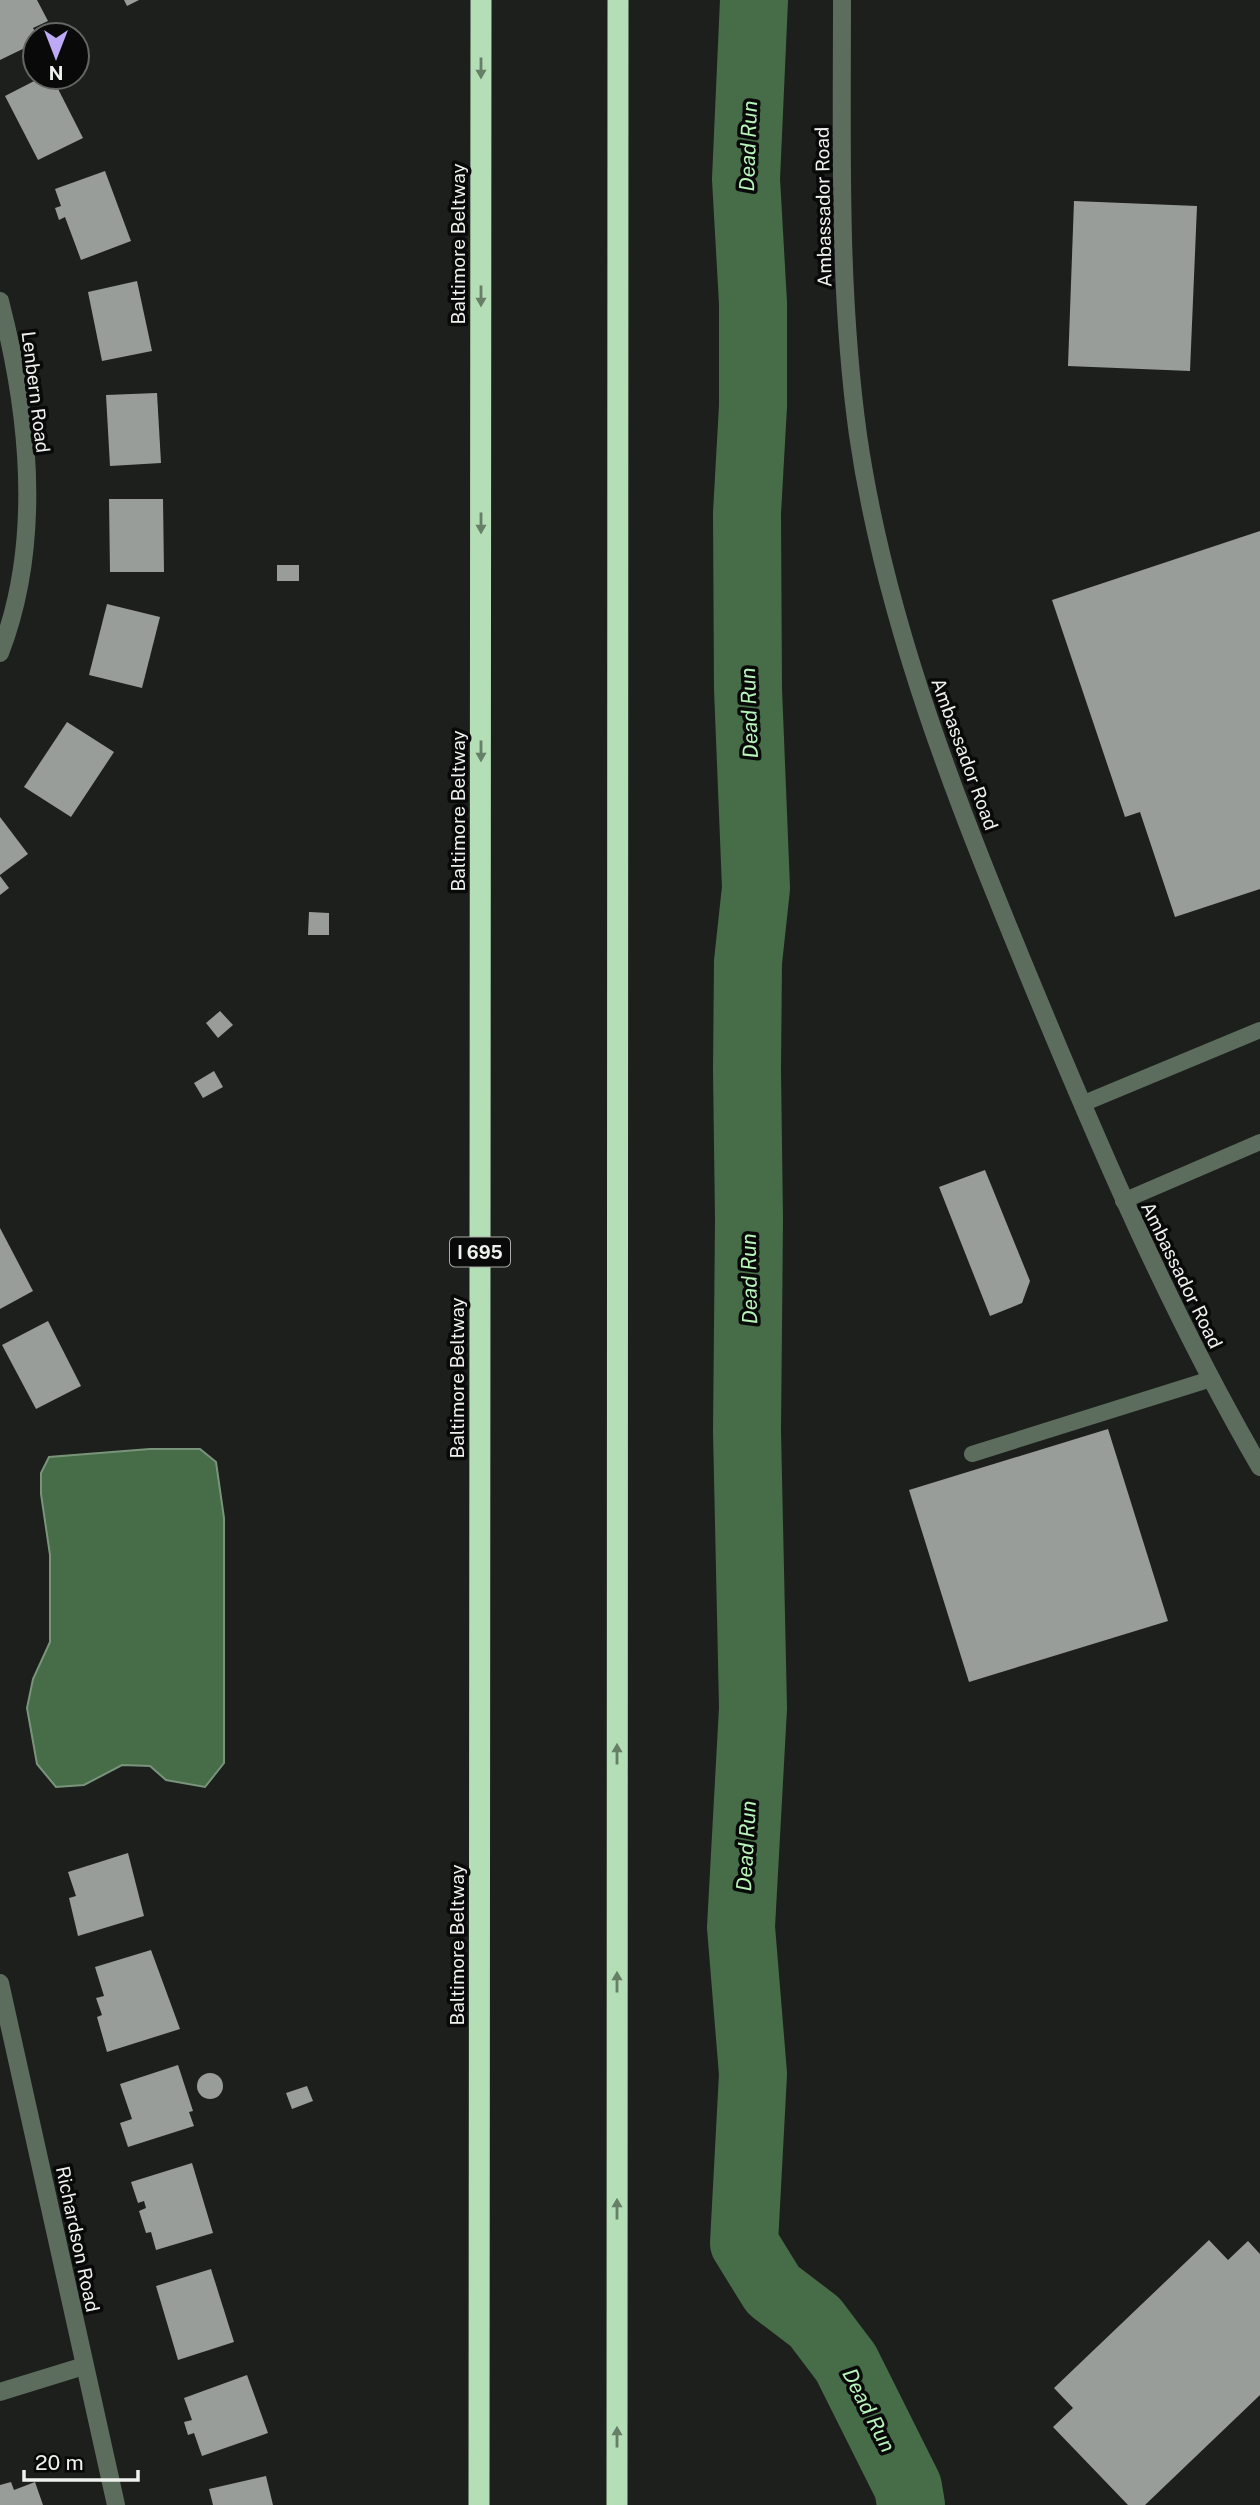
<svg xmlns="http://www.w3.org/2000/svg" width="1260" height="2505" font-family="'Public Sans',sans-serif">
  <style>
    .water { fill: #466c48; stroke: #79947a; stroke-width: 2 }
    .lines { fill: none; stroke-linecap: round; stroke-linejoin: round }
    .river { stroke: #466c48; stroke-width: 68 }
    .building { fill: #999d99 }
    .lane { stroke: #5d6d5d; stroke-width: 16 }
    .street { stroke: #5d6d5d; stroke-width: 18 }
    .highway { stroke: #b4deb5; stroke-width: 21 }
    .oneway { fill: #677e67 }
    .labels { text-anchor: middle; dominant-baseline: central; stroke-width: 7; stroke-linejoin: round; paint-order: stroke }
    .shield { fill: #080908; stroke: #aaabaa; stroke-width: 2 }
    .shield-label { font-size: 18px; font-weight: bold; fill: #eff1ef }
    .street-label { font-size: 19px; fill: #eff1ef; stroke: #080908 }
    .water-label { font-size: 21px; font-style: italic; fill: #b8f5ba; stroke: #080908 }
  </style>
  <rect width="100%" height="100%" fill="#1c1f1c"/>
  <!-- water -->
  <path class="water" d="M150 1449H200L216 1462 224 1518V1763L205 1787 166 1780 150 1766 122 1765 84 1785 56 1787 37 1764 27 1708 33 1679 50 1642V1555L41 1494V1473L49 1457Z"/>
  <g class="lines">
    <!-- river -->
    <path class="river" d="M754 0 746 179 753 303V406L747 513 748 689 756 888 748 962 747 1070 749 1220 747 1431 753 1708 741 1927 753 2074 744 2243 773 2290 815 2322 846 2363 908 2487 911 2505"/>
  </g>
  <!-- building -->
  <g class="building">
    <path d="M0 0H37L48 21 33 28 37 35 35 43 0 60Z"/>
    <path d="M124 0H139L127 6Z"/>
    <path d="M42 77H52L83 138 38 160 5 96Z"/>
    <path d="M105 171 131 241 81 260 65 217 59 220 55 208 61 206 55 189Z"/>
    <path d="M1074 201 1197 206 1190 371 1068 366Z"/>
    <path d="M137 281 152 351 102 361 88 292Z"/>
    <path d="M157 393 161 463 110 466 106 395Z"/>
    <path d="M109 499H163L164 572H110Z"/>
    <path d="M1260 531V889L1175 917 1140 812 1125 817 1052 600Z"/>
    <rect x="277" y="565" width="22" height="16"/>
    <path d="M107 604 160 617 142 688 89 675Z"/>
    <path d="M67 722 114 752 71 817 24 787Z"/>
    <path d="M0 817 28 854 0 875Z"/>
    <path d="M0 876 9 888 0 895Z"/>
    <path d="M309 912 329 913V935H308Z"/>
    <path d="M220 1011 233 1025 218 1038 206 1023Z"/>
    <path d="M214 1071 223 1087 203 1098 194 1083Z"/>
    <path d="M985 1170 1030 1281 1022 1303 990 1316 939 1187Z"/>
    <path d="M0 1228 33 1291 0 1309Z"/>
    <path d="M48 1321 81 1386 36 1409 2 1345Z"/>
    <path d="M1108 1429 1168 1621 969 1682 909 1490Z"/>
    <path d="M128 1853 144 1916 78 1936 69 1898 76 1896 68 1872Z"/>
    <path d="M151 1950 180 2029 107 2052 97 2017 102 2015 96 1998 104 1996 95 1967Z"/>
    <path d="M178 2065 193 2111 189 2112 194 2126 128 2147 120 2123 132 2119 120 2084Z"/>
    <circle cx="210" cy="2086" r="13"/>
    <path d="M307 2086 313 2101 292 2109 286 2093Z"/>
    <path d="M192 2163 213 2233 156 2250 151 2232 146 2233 139 2211 146 2208 144 2201 138 2203 131 2182Z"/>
    <path d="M1209 2240 1228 2260 1248 2241 1260 2254V2395L1145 2505H1128L1053 2427 1073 2408 1054 2388Z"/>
    <path d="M211 2269 234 2342 178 2360 156 2286Z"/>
    <path d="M247 2375 268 2433 202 2456 194 2433 188 2435 184 2422 192 2420 184 2398Z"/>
    <path d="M266 2476 273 2505H213L209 2489Z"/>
    <path d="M11 2482 14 2490 35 2482 43 2505H0V2485Z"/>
  </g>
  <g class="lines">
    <!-- lane -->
    <g class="lane">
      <path d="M1082 1104 1260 1030"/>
      <path d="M1123 1201 1260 1142"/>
      <path d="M972 1454 1211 1379"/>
    </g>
    <!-- street -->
    <g class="street">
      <path d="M842 0C842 145 838 291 858 435 886 628 960 810 1034 989 1102 1153 1171 1314 1260 1467"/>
      <path d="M0 301C29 413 43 542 0 653"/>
      <path d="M0 1983 116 2505"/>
      <path d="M0 2392 84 2366"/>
    </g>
    <!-- highway -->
    <g class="highway">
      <path d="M479 2505 481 0"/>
      <path d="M617 2505 618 0"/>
    </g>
  </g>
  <!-- one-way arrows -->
  <defs><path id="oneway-solid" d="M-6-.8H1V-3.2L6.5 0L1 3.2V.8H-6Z" transform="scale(1.75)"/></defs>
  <g class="oneway">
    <use href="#oneway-solid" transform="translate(481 68) rotate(90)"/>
    <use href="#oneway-solid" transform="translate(481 296) rotate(90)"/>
    <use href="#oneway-solid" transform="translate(481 523) rotate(90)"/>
    <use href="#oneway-solid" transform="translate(481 751) rotate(90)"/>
    <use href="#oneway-solid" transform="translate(617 1754) rotate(-90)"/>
    <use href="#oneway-solid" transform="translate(617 1982) rotate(-90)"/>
    <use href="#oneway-solid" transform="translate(617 2209) rotate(-90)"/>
    <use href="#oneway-solid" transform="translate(617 2437) rotate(-90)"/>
  </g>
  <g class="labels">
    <!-- shield labels -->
    <rect class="shield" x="450" y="1237.5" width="60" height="29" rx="5"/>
    <g class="shield-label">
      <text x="480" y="1252">I 695</text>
    </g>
    <!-- street labels -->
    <g class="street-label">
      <text transform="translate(823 207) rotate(-91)">Ambassador Road</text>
      <text transform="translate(458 244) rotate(-90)">Baltimore Beltway</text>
      <text transform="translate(36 392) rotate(83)">Lenbern Road</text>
      <text transform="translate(965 754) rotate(70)">Ambassador Road</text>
      <text transform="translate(458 811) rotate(-90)">Baltimore Beltway</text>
      <text transform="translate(1182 1275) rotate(64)">Ambassador Road</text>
      <text transform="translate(457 1378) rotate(-90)">Baltimore Beltway</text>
      <text transform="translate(457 1945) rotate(-90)">Baltimore Beltway</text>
      <text transform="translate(78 2239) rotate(78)">Richardson Road</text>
    </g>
    <!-- water labels -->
    <g class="water-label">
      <text transform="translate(748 146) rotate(-88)">Dead Run</text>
      <text transform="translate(749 713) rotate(-92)">Dead Run</text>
      <text transform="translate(749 1279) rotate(-91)">Dead Run</text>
      <text transform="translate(746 1846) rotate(-87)">Dead Run</text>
      <text transform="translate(869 2410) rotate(63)">Dead Run</text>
    </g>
  </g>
  <!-- north arrow -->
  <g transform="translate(56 56) rotate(180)"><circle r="33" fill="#080908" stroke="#646664" stroke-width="2"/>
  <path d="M0-5L12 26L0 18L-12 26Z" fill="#bda9f5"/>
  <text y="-10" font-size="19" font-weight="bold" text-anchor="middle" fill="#eff1ef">N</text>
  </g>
  <!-- scale -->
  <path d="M24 2470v10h114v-10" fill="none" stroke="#eff1ef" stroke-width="3.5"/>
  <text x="35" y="2470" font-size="21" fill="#eff1ef" stroke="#080908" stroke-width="5" paint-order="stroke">20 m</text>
</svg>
